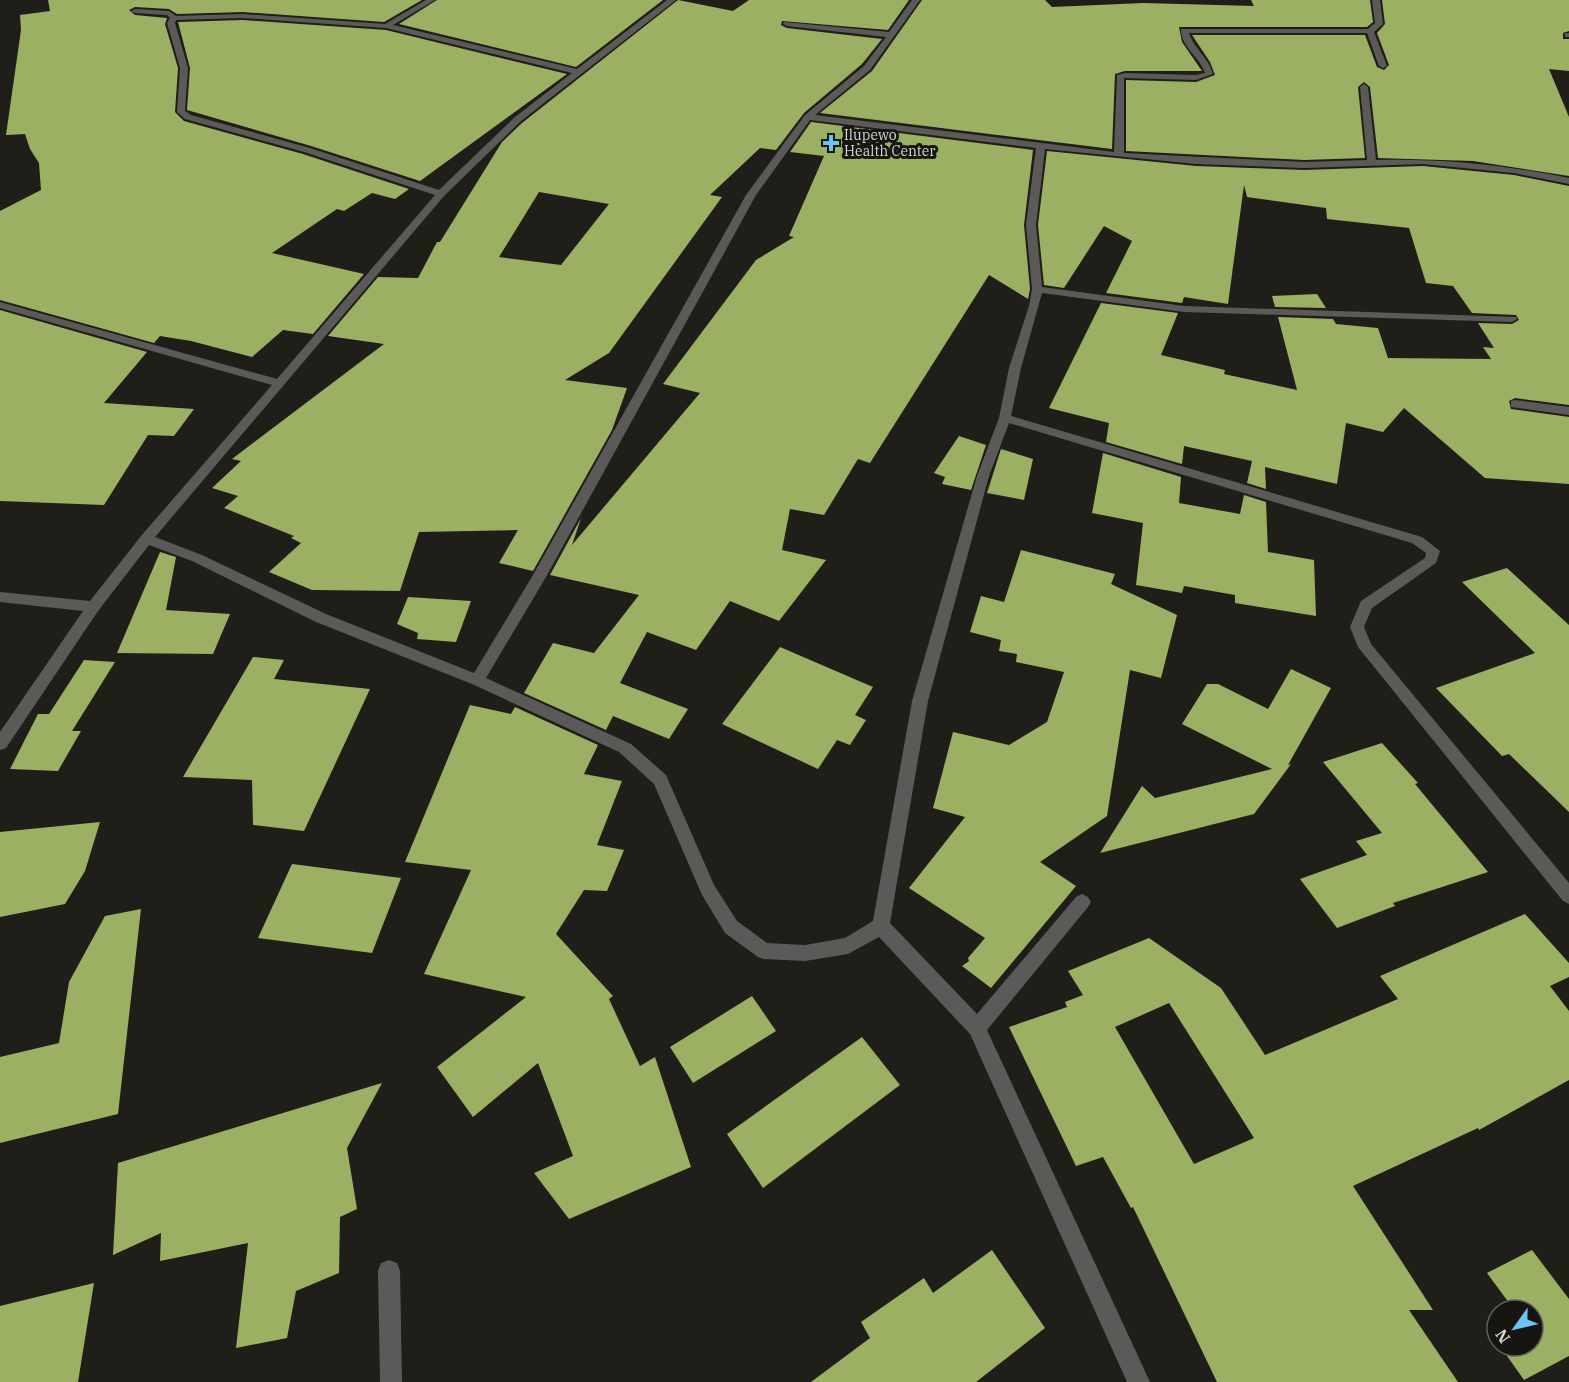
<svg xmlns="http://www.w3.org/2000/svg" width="1569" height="1382" font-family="'IBM Plex Serif',serif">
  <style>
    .building { fill: #9cb063; fill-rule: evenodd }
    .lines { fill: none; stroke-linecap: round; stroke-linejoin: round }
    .street { fill: #5c5a59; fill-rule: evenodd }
    .poi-dot { fill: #6cc2f3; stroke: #161511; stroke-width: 2 }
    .labels { text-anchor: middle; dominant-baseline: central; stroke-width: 6; stroke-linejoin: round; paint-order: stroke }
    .far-poi-label { font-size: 14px; fill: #d5d4d1; stroke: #161511; text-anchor: start }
  </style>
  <rect width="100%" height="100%" fill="#1f1e19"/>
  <!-- building -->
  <g class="building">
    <path d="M48 0H422L384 22 243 12 177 14 169 9 135 7 129 10 135 15 167 18 165 24 178 68 175 112 184 121 303 154 409 189 395 199 372 193 344 211 337 209 272 253 364 274 313 334 283 330 252 357 191 341 160 336 154 343 0 300V211L41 190 39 163 30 149 25 134 6 135 21 30 20 15 50 11Z"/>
    <path d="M437 0H663L576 67 399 24Z"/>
    <path d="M678 0 733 11 749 0H909L888 30 782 21 781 25 787 28 882 39 862 64 804 113 776 150 760 148 710 195 722 197 609 353 565 380 627 388 612 430 533 571 499 563 518 530 419 532 400 591 312 590 269 572 301 543 291 538 294 536 224 508 238 496 212 488 241 461 232 459 384 344 328 336 378 277 418 278 437 242H440L502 142 522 123ZM539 192 609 204 561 265 499 257Z"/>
    <path d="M922 0H1045L1052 7 1143 3 1254 6 1251 0H1370L1373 22 1367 27H1179L1182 42 1202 71H1125L1115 74 1112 149 820 113 872 71Z"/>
    <path d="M1382 0H1569V31L1563 33V39H1569V71L1549 69 1569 117V176L1473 161 1378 158 1370 87 1364 82 1358 87 1365 158 1304 160 1126 151V80L1196 82 1215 75 1210 62 1192 35H1365L1377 67 1384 70 1389 65 1377 33 1385 24Z"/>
    <path d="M243 20 386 30 567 74 420 181 311 146 187 110 190 68 178 22Z"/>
    <path d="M811 122 1033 150 1024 225 1030 289 1028 299 989 275 870 463 858 459 824 515 790 509 782 550 826 560 779 621 730 601 696 650 647 632 620 683 688 709 669 739 613 716 606 730 524 693 553 643 594 653 639 595 550 575 581 518 572 545 700 393 663 384 756 260 794 237 789 236 824 156 790 152Z"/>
    <path d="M1047 151 1196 166 1304 170 1423 166 1514 175 1569 186V405L1515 398 1509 401 1511 409 1569 417V484L1485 478 1404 408 1383 432 1346 423 1337 484 1265 467 1266 489 1247 483 1252 461 1184 446 1182 464 1106 442 1109 423 1049 408 1101 303 1178 313 1161 355 1225 370 1224 374 1297 390 1278 317 1333 319 1336 324 1378 328 1388 358 1491 359 1483 347 1494 348 1478 323 1512 324 1519 320 1516 315 1472 313 1453 286 1426 283 1409 228 1327 219 1326 208 1247 197 1244 185 1228 304 1184 297 1182 303 1106 293 1132 241 1104 226 1064 288 1044 285 1038 225Z"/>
    <path d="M1317 294 1326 308 1275 307 1272 296Z"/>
    <path d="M0 310 147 352 104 403 194 409 174 436 148 435 104 505 0 501Z"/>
    <path d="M959 436 986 445 971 490 942 484 945 477 934 473Z"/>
    <path d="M1001 449 1033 459 1024 500 987 493Z"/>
    <path d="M1103 453 1181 477 1179 503 1240 514 1244 495 1266 502 1268 552 1314 560 1316 616 1235 603V595L1184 586 1182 593 1136 585 1143 523 1092 513Z"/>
    <path d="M1021 550 1115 574 1111 584 1177 615 1161 678 1130 670 1107 816 1040 862 1076 886 991 988 962 966 969 961 968 958 985 938 909 888 965 817 933 808 953 732 1009 745 1047 722 1064 672 1016 662 1017 654 999 651 1001 640 970 632 981 596 1004 602Z"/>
    <path d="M160 552 176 557 166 610 230 614 213 654 117 653Z"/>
    <path d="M1507 568 1569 625V812L1509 754 1502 756 1436 688 1535 653 1462 582Z"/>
    <path d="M408 597 471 601 456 642 417 639 418 633 397 624Z"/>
    <path d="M780 647 873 687 855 715 866 720 850 745 837 740 818 769 722 724Z"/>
    <path d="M253 657 284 660 274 679 370 689 304 831 253 825 252 780 183 777Z"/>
    <path d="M84 660 115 662 72 731H81L58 771 10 769 38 714H49Z"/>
    <path d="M1291 669 1331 688 1288 765 1291 764 1254 814 1100 853 1142 786 1155 798 1272 769 1182 724 1207 684H1218L1268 709Z"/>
    <path d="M470 705 511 714 515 707 598 745 584 774 622 781 597 845 624 850 607 891 584 890 556 934 613 996 609 999 640 1066 655 1057 691 1167 569 1219 534 1173 573 1156 538 1063 473 1117 437 1067 526 997 424 974 471 870 405 862Z"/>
    <path d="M1382 743 1418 783 1415 784 1488 872 1393 903 1395 906 1337 928 1300 879 1367 855 1356 841 1382 833 1323 762Z"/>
    <path d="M100 822 85 871 65 904 0 917V832Z"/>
    <path d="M292 864 401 878 372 953 258 938Z"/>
    <path d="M141 909 118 1114 0 1143V1057L59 1043 69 982 105 916Z"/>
    <path d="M1525 914 1569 963V977L1550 986 1569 1011V1080L1479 1130 1478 1128 1353 1186 1433 1310H1409L1458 1382H1217L1133 1207 1131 1208 1103 1157 1076 1166 1009 1027 1067 1007 1065 1002 1083 995 1068 971 1149 938 1221 988 1265 1055 1398 999 1380 976ZM1169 1003 1254 1138 1194 1164 1115 1027Z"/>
    <path d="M752 996 776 1031 693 1083 670 1047Z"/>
    <path d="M862 1037 900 1085 763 1188 727 1134Z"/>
    <path d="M382 1083 347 1148 357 1209 340 1217 339 1273 296 1291 287 1338 236 1348 248 1243 160 1261 161 1233 113 1255 118 1163Z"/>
    <path d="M992 1250 1045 1328 976 1382H811L870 1338 861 1322 924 1278 933 1293Z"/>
    <path d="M1532 1250 1569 1299V1356L1524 1380 1500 1346H1533V1310H1507L1512 1307 1487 1273Z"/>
    <path d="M94 1283 78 1382H0V1306Z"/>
  </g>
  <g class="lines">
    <!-- street -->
    <g class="street">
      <path d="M426 0H435L393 25 577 69 667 0H676L521 121 444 196 155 537 202 555 326 614 474 673 533 575 746 195 805 115 864 66 886 37 787 26 783 24 784 22 889 32 912 0H920L870 70 815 115 1114 152 1117 75 1125 73 1196 75 1205 73C1200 57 1180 46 1181 29H1368L1375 23 1372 0H1380L1383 24 1374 32 1387 66 1383 68 1379 66 1367 33H1189C1194 49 1209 58 1213 74L1196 80 1124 78V153L1304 162 1367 160 1360 87 1364 84 1368 87 1376 160C1442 158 1505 165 1569 178V184L1514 173 1423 164 1304 168 1196 164 1045 149 1036 225 1042 287 1184 306 1516 317 1517 319 1512 322 1184 312 1042 293 1021 368 1011 416 1422 537 1440 551 1436 563 1372 608 1364 627 1371 644 1569 883V904L1563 901 1358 647 1350 627 1361 601 1425 558 1426 553 1412 543 1009 423 989 476 928 701 890 923 977 1014 1076 897 1082 894 1088 897 1091 902 1088 907 987 1030 1150 1382H1127L970 1034 879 937 848 954 805 961 764 959 758 957 725 933 702 895 654 784 619 752 472 684 316 622 192 561 149 545 98 611 6 748 0 750V732L83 611 0 602V592L90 601 141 536 272 385 0 308V302L277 379 435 195 304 152 185 119 177 112 180 68 167 23 170 18 167 15 135 13 131 11 135 9 169 11 176 16 243 14 385 24ZM243 18 386 28 572 73 515 117 439 190 310 148 191 115 185 111 188 68 175 23 176 20ZM810 120 1036 148 1026 225 1032 289 1029 306 1009 368 999 418 977 476 912 701 873 921 845 938 805 945 767 943 737 921 714 885 666 775 631 744 486 678 546 577 756 195Z"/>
      <rect x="1565" y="33" width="4" height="4"/>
      <path d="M1515 400 1569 407V415L1511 407V401Z"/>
      <path d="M389 1260 397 1263 400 1271 402 1382H380L378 1271 381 1263Z"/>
    </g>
  </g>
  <!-- markers -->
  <path class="poi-dot" d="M828 134h6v6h6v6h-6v6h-6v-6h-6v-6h6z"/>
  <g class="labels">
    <!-- far-poi labels -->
    <g class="far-poi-label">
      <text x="844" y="135">Ilupewo<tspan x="844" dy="16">Health Center</tspan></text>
    </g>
  </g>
  <!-- north arrow -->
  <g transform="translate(1515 1328) rotate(236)"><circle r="28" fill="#161511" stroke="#62615e" stroke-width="1.5"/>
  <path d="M0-4.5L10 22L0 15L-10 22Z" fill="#6cc2f3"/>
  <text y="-9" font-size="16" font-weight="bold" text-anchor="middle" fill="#d5d4d1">N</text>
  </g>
</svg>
